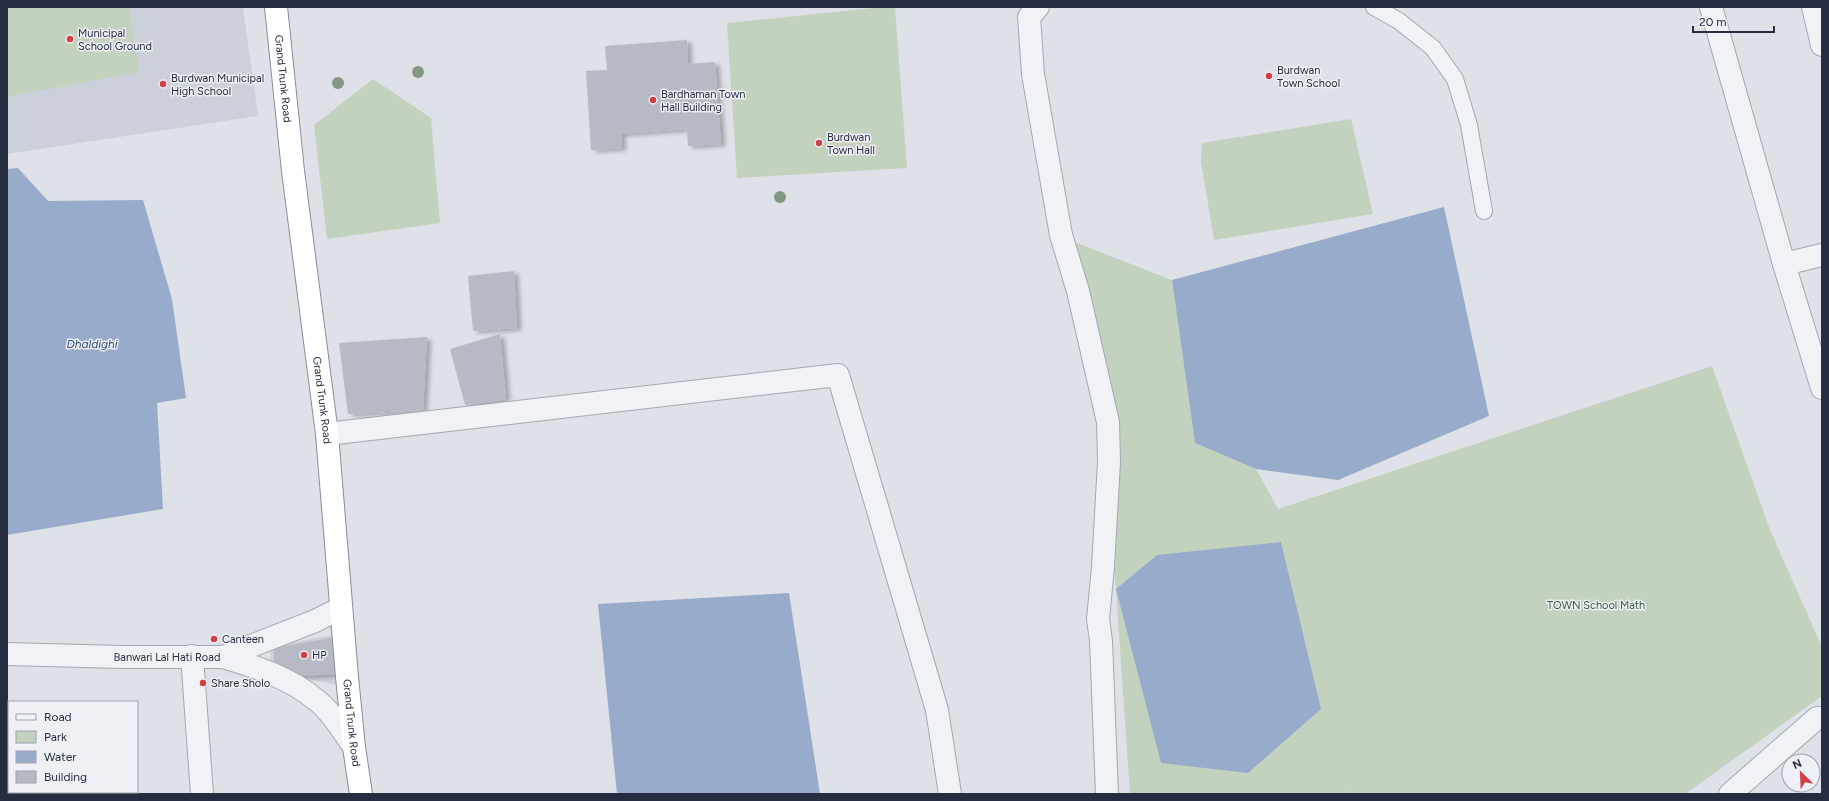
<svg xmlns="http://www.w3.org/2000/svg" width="1829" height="801" font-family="Figtree,sans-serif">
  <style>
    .built { fill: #ccd0da }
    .green { fill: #c2d2bf }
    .water { fill: #98abca }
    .building { fill: #b5bac5; filter: url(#shadow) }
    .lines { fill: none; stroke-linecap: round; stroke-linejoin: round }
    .lane-casing { stroke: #a3a7b2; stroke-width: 18 }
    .street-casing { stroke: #a3a7b2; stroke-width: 24 }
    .highway-casing { stroke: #858d9f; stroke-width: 24 }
    .lane { stroke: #f1f2f6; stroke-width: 16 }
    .street { stroke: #f1f2f6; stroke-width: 22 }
    .highway { stroke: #fff; stroke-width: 22 }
    .tree { fill: #829885 }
    .poi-dot { fill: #d23f46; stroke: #eef0f6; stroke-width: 1.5 }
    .labels { text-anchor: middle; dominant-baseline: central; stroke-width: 3; stroke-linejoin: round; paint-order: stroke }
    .poi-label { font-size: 11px; fill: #272d40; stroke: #eef0f6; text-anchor: start }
    .street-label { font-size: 11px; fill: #272d40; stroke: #eef0f6 }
    .park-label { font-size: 11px; fill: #375c34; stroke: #eef0f6 }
    .water-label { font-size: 12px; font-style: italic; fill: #304875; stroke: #eef0f6 }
  </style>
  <defs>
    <filter id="shadow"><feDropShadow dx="4.5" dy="2.5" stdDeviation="2" flood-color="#0004"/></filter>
  </defs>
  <rect width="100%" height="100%" fill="#dee1e8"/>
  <!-- built -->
  <g class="built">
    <path d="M7 7H243L258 116 7 154Z"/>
    <path d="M336 634 337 685 299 677 270 662 271 647Z"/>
  </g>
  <!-- green -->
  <g class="green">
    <path d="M7 7H129L139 72 7 97Z"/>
    <path d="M884 7H895L907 168 737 178 727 23Z"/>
    <path d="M373 79 431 118 440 223 327 239 314 125Z"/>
    <path d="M1351 119 1373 214 1214 240 1201 162 1202 143Z"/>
    <path d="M1064 238 1172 280 1195 443 1256 469 1278 509 1712 366 1770 530 1822 647V696L1685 794H1345L1347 787 1344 794H1130L1113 547 1111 423Z"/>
  </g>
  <!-- water -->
  <g class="water">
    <path d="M18 168 48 201 143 200 172 299 186 398 157 403 163 509 7 535V169Z"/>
    <path d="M1444 207 1489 416 1338 480 1256 469 1195 443 1172 280Z"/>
    <path d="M1281 542 1321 709 1248 773 1161 763 1116 589 1157 555Z"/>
    <path d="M789 593 820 794H617L598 604Z"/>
  </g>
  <!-- building -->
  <g class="building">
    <path d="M687 40 688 64 715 62 721 144 688 146 687 129 621 134 622 148 591 150 586 71 607 70 605 46Z"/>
    <path d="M514 271 517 328 473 331 468 276Z"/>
    <path d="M500 334 506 399 465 405 450 349Z"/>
    <path d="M427 337 423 410 348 414 339 343Z"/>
    <path d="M336 637V674L299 676 274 662V648Z"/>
  </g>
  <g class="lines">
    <defs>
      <path id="lane" d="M1374 7 1399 21 1433 48 1455 79 1469 125 1484 211"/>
      <g id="street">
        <path d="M1038 7 1029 17 1033 74 1061 235 1078 291 1108 422 1109 462 1103 567 1098 619 1101 641 1107 794"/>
        <path d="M1711 7 1784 264 1822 388"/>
        <path d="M1813 7 1822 45"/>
        <path d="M1784 264 1822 255"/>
        <path d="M327 434 838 375 937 710 950 794"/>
        <path id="s1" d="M7 654 122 657H223L315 621 341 608"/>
        <path d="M192 656 202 794"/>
        <path d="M223 657C256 667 288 677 315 699 331 711 342 730 354 747"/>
        <path d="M1730 794 1817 718H1822"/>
      </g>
      <g id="highway">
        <path id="s2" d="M276 7 293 171 327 434 347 677 354 747 361 794"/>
      </g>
    </defs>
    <!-- lane casing -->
    <use href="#lane" class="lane-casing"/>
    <!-- street casing -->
    <use href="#street" class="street-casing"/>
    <!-- highway casing -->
    <use href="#highway" class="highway-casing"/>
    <!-- lane -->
    <use href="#lane" class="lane"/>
    <!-- street -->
    <use href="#street" class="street"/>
    <!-- highway -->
    <use href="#highway" class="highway"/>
  </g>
  <!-- trees -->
  <g class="tree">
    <circle cx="418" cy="72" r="6"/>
    <circle cx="338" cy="83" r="6"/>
    <circle cx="780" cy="197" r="6"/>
  </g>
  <!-- markers -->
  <g class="poi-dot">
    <circle cx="70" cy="39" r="4"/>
    <circle cx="1269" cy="76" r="4"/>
    <circle cx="163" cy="84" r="4"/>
    <circle cx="653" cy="100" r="4"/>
    <circle cx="819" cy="143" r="4"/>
    <circle cx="214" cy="639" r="4"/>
    <circle cx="304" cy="655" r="4"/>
    <circle cx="203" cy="683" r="4"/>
  </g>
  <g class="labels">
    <!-- poi labels -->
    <g class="poi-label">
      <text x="78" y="33">Municipal<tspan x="78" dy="13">School Ground</tspan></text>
      <text x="1277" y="70">Burdwan<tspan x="1277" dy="13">Town School</tspan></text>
      <text x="171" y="78">Burdwan Municipal<tspan x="171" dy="13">High School</tspan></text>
      <text x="661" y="94">Bardhaman Town<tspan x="661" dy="13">Hall Building</tspan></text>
      <text x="827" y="137">Burdwan<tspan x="827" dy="13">Town Hall</tspan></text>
      <text x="222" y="639">Canteen</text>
      <text x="312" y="655">HP</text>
      <text x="211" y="683">Share Sholo</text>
    </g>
    <!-- street labels -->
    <g class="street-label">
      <text stroke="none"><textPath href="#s2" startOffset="72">Grand Trunk Road</textPath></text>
      <text stroke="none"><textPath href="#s2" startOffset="396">Grand Trunk Road</textPath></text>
      <text stroke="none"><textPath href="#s1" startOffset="160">Banwari Lal Hati Road</textPath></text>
      <text stroke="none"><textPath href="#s2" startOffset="720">Grand Trunk Road</textPath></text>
    </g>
    <!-- park labels -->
    <g class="park-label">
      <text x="1596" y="605">TOWN School Math</text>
    </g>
    <!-- water labels -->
    <g class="water-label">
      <text x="92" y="344">Dhaldighi</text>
    </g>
  </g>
  <!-- border -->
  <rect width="1829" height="801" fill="none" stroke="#272d40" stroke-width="16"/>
  <!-- legend -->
  <rect x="8" y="701" width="130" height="92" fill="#eef0f6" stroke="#9ea2ad"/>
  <rect x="16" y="714" width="20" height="6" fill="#f1f2f6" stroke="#9ea2ad"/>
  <text x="44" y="721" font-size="12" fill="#272d40">Road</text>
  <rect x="16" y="731" width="20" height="12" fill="#c2d2bf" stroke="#9ea2ad"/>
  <text x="44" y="741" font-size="12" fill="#272d40">Park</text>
  <rect x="16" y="751" width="20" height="12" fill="#98abca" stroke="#9ea2ad"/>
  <text x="44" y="761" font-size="12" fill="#272d40">Water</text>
  <rect x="16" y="771" width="20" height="12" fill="#b5bac5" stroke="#9ea2ad"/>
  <text x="44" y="781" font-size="12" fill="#272d40">Building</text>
  <!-- north arrow -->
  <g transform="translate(1801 773) rotate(336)"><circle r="19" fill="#eef0f6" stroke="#9ea2ad"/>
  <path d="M0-3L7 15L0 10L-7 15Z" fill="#d23f46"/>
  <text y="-6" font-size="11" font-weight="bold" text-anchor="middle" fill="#272d40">N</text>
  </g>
  <!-- scale -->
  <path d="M1693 26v6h81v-6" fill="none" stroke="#272d40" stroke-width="2"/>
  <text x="1699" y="26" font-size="12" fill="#272d40" stroke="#eef0f6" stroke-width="3" paint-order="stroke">20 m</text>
</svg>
